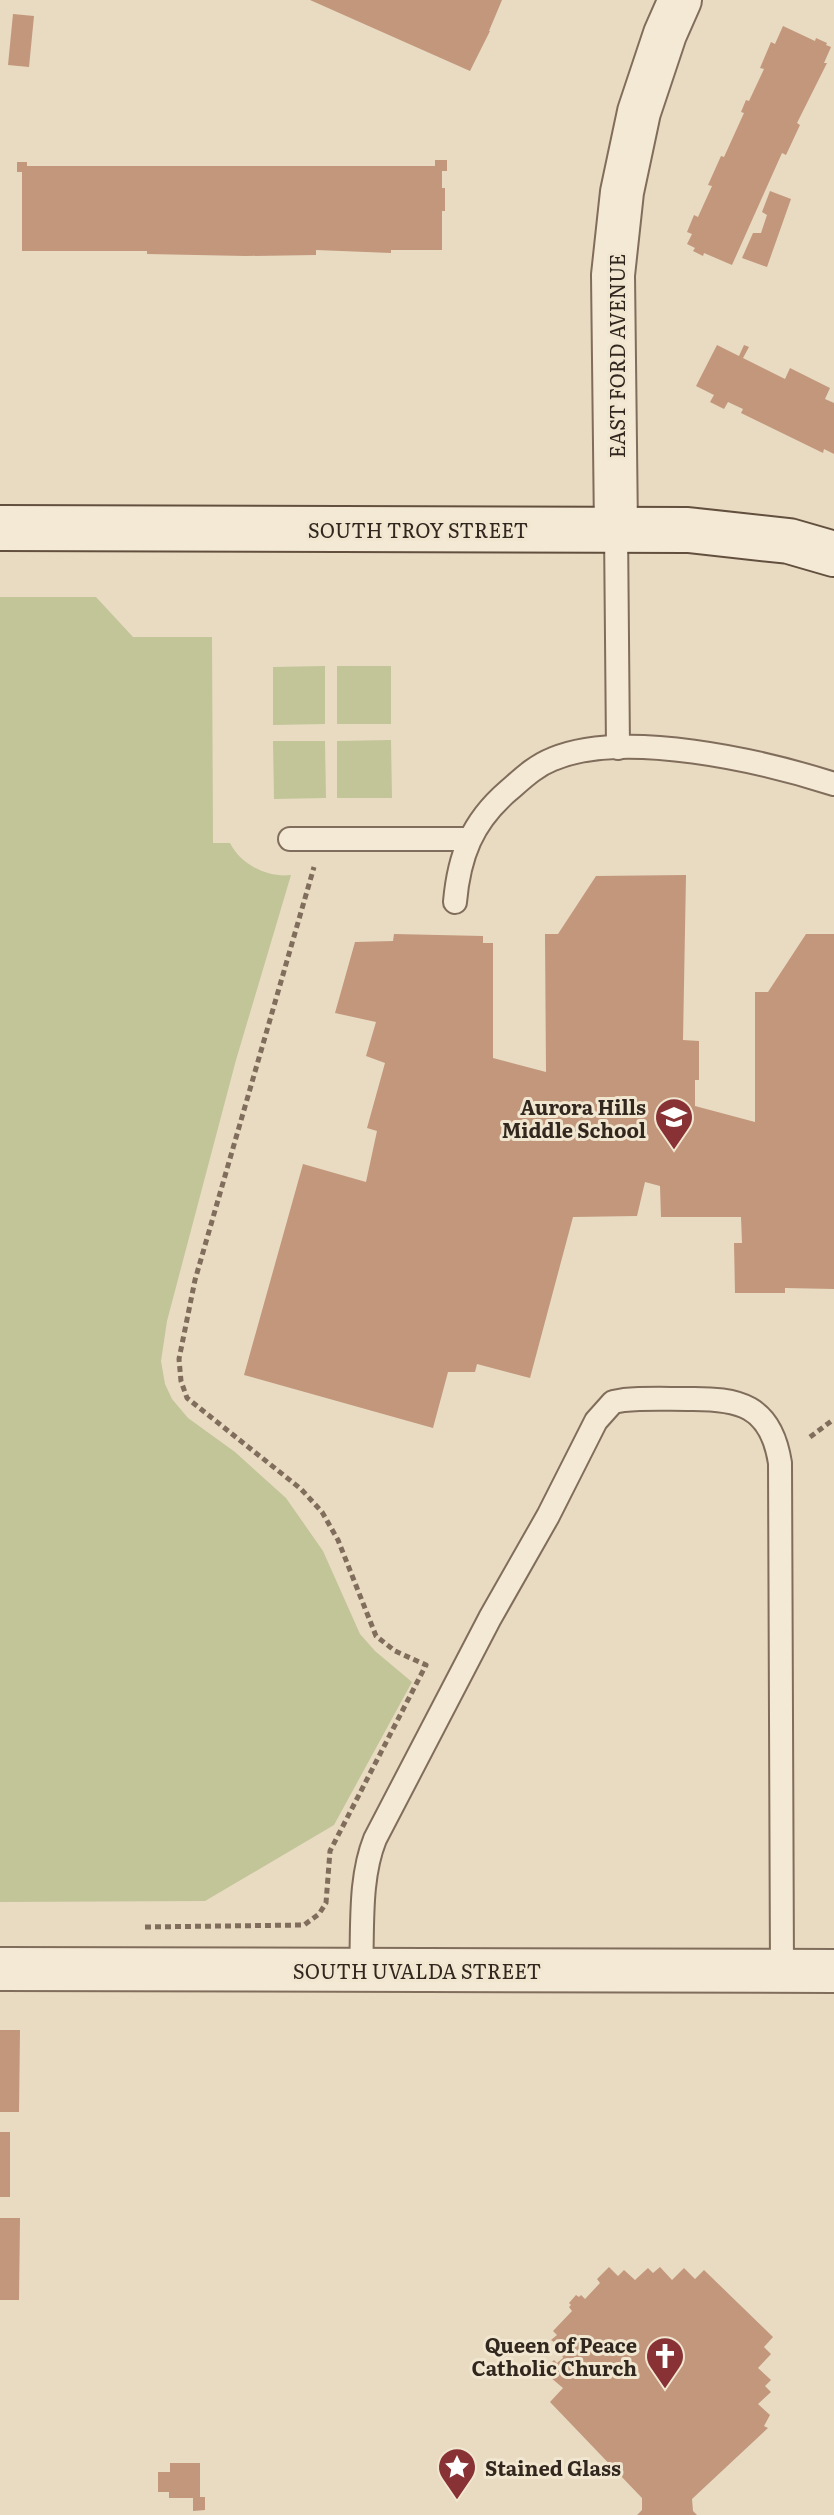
<svg xmlns="http://www.w3.org/2000/svg" width="834" height="2515" font-family="Literata,serif">
  <style>
    .green { fill: #c1c597 }
    .building { fill: #c2977c }
    .lines { fill: none; stroke-linecap: round; stroke-linejoin: round }
    .lane-casing { stroke: #806d5b; stroke-width: 26 }
    .street-casing { stroke: #806d5b; stroke-width: 46 }
    .secondary-casing { stroke: #624f3e; stroke-width: 48 }
    .path { stroke: #806d5b; stroke-width: 5; stroke-dasharray: 6 4; stroke-linecap: butt }
    .lane { stroke: #f4e9d4; stroke-width: 22 }
    .street { stroke: #f4e9d4; stroke-width: 42 }
    .secondary { stroke: #f4e9d4; stroke-width: 44 }
    .labels { text-anchor: middle; dominant-baseline: central; stroke-width: 6; stroke-linejoin: round; paint-order: stroke }
    .street-label { font-size: 20px; fill: #31271e; stroke: #f1e6d0 }
    .poi-label { font-size: 20px; font-weight: bold; fill: #31271e; stroke: #f1e6d0; text-anchor: end }
  </style>
  <rect width="100%" height="100%" fill="#e8dbc2"/>
  <!-- green -->
  <g class="green">
    <path d="M0 597H96L133 637H212L213 843H230C241 865 268 878 291 875L236 1060 167 1321 161 1361 165 1384 172 1399 188 1418 235 1452 286 1498 323 1551 360 1634 375 1651 412 1682 334 1825 205 1901 0 1902Z"/>
    <path d="M325 666V724L273 725V667Z"/>
    <rect x="337" y="666" width="54" height="58"/>
    <path d="M391 740 392 798H337V741Z"/>
    <path d="M273 741H325L326 798 274 799Z"/>
  </g>
  <!-- building -->
  <g class="building">
    <path d="M310 0H502L489 31H490L470 71Z"/>
    <path d="M13 14 34 16 29 67 8 65Z"/>
    <path d="M783 26 815 41 816 38 827 43 826 45 831 47 824 63H827L797 123 800 125 786 155 782 153 732 265 704 253 703 256 693 251 695 248 687 244 692 234 687 232 694 215 698 217 712 186 708 185 721 156 724 157 744 113 741 112 746 100 749 101 764 69 760 68 771 42 775 44Z"/>
    <path d="M435 160H447V171H442V188H445V211H442V250H391V253L316 250V255L246 256 147 254V251H22V172H17V162H27V166H435Z"/>
    <path d="M770 191 791 199 767 267 742 258 753 233H761L767 215 762 212Z"/>
    <path d="M717 345 739 356 744 345 749 347 743 358 785 379 790 368 830 388 825 399 834 403V454L824 449 823 453 741 413 743 409 728 402 724 409 710 402 714 395 696 386Z"/>
    <path d="M686 875 683 1040 699 1041V1080H695V1106L755 1122V992H768L806 934H834V1289L785 1288V1293H735L734 1243H742L741 1217H661L660 1186 645 1182 637 1216 573 1217 530 1378 477 1364 475 1372H448L433 1428 244 1375 303 1164 366 1182 377 1131 367 1128 385 1063 366 1056 376 1022 335 1013 355 942 393 941 394 934 483 936V943H493V1058L546 1072 545 934H558L596 876Z"/>
    <path d="M0 2030H20L19 2112H0Z"/>
    <rect x="0" y="2132" width="10" height="65"/>
    <path d="M0 2218H20L19 2300H0Z"/>
    <path d="M609 2267 618 2276 624 2270 635 2280 648 2268 653 2273 660 2267 672 2280 684 2268 695 2279 704 2270 773 2337 764 2347 771 2354 758 2368 771 2380 765 2386 771 2392 758 2404 770 2415 764 2426 768 2428 692 2499 693 2511 697 2515H637L642 2510V2498L550 2402 563 2388 550 2377 557 2371 551 2363 554 2360 557 2363 563 2358 560 2349 563 2345 557 2339 554 2342 551 2340 557 2335 553 2331 572 2311 569 2307 571 2305 569 2303 576 2295 579 2297 581 2295 585 2299 600 2283 597 2279Z"/>
    <path d="M170 2463H200V2497H205V2510L193 2511V2498H169V2492H158V2472H170Z"/>
  </g>
  <g class="lines">
    <defs>
      <g id="lane">
        <path d="M616 529 618 748"/>
        <path d="M290 839H469"/>
        <path d="M455 902C459 856 472 822 508 791 522 779 535 766 553 759 625 729 762 761 834 784"/>
        <path d="M361 1970C363 1927 359 1879 375 1839L490 1618 548 1516 596 1421 613 1402 624 1400C645 1398 666 1399 687 1399 739 1398 771 1405 780 1463L782 1971"/>
      </g>
      <g id="street">
        <path d="M616 529 613 275 622 192 639 112 665 34 680 0"/>
        <path d="M0 1969 834 1971"/>
      </g>
      <path id="secondary" d="M0 528 688 530 789 541 834 554"/>
    </defs>
    <!-- lane casing -->
    <use href="#lane" class="lane-casing"/>
    <!-- street casing -->
    <use href="#street" class="street-casing"/>
    <!-- secondary casing -->
    <use href="#secondary" class="secondary-casing"/>
    <!-- path -->
    <g class="path">
      <path d="M810 1437 834 1419"/>
      <path d="M145 1927 304 1925 319 1914 326 1903 330 1851 426 1665 395 1651 376 1636 338 1540 322 1512 301 1489 187 1398 181 1381 179 1359 195 1280 314 867"/>
    </g>
    <!-- lane -->
    <use href="#lane" class="lane"/>
    <!-- street -->
    <use href="#street" class="street"/>
    <!-- secondary -->
    <use href="#secondary" class="secondary"/>
  </g>
  <!-- icons -->
  <defs>
    <symbol id="school-pin" viewBox="-11 -11 22 30"><path d="M0 17L-7.5 6A9.5 9.5 0 1 1 7.5 6Z" fill="#883235" stroke="#f1e6d0"/><path d="M0-5L7-2L0 1L-7-2ZM-4 1L0 2.5L4 1V4Q0 6-4 4Z" fill="#fff"/></symbol>
    <symbol id="church-pin" viewBox="-11 -11 22 30"><path d="M0 17L-7.5 6A9.5 9.5 0 1 1 7.5 6Z" fill="#883235" stroke="#f1e6d0"/><path d="M-1.2-6h2.4v3.5h3.3v2.4h-3.3V6h-2.4V-.1h-3.3v-2.4h3.3Z" fill="#fff"/></symbol>
    <symbol id="sight-pin" viewBox="-11 -11 22 30"><path d="M0 17L-7.5 6A9.5 9.5 0 1 1 7.5 6Z" fill="#883235" stroke="#f1e6d0"/><path d="M0-6L1.8-2.2L6-1.7L2.9 1.2L3.7 5.4L0 3.3L-3.7 5.4L-2.9 1.2L-6-1.7L-1.8-2.2Z" fill="#fff"/></symbol>
  </defs>
  <g fill-rule="evenodd">
    <use href="#school-pin" x="652" y="1095" width="44" height="60"/>
    <use href="#church-pin" x="643" y="2334" width="44" height="60"/>
    <use href="#sight-pin" x="435" y="2445" width="44" height="60"/>
  </g>
  <g class="labels">
    <!-- street labels -->
    <g class="street-label">
      <text transform="translate(616 356) rotate(-90)">EAST FORD AVENUE</text>
      <text x="418" y="529">SOUTH TROY STREET</text>
      <text x="417" y="1970">SOUTH UVALDA STREET</text>
    </g>
    <!-- poi labels -->
    <g class="poi-label">
      <text x="646" y="1106">Aurora Hills<tspan x="646" dy="23">Middle School</tspan></text>
      <text x="637" y="2344">Queen of Peace<tspan x="637" dy="23">Catholic Church</tspan></text>
      <text x="485" y="2467" text-anchor="start">Stained Glass</text>
    </g>
  </g>
</svg>
